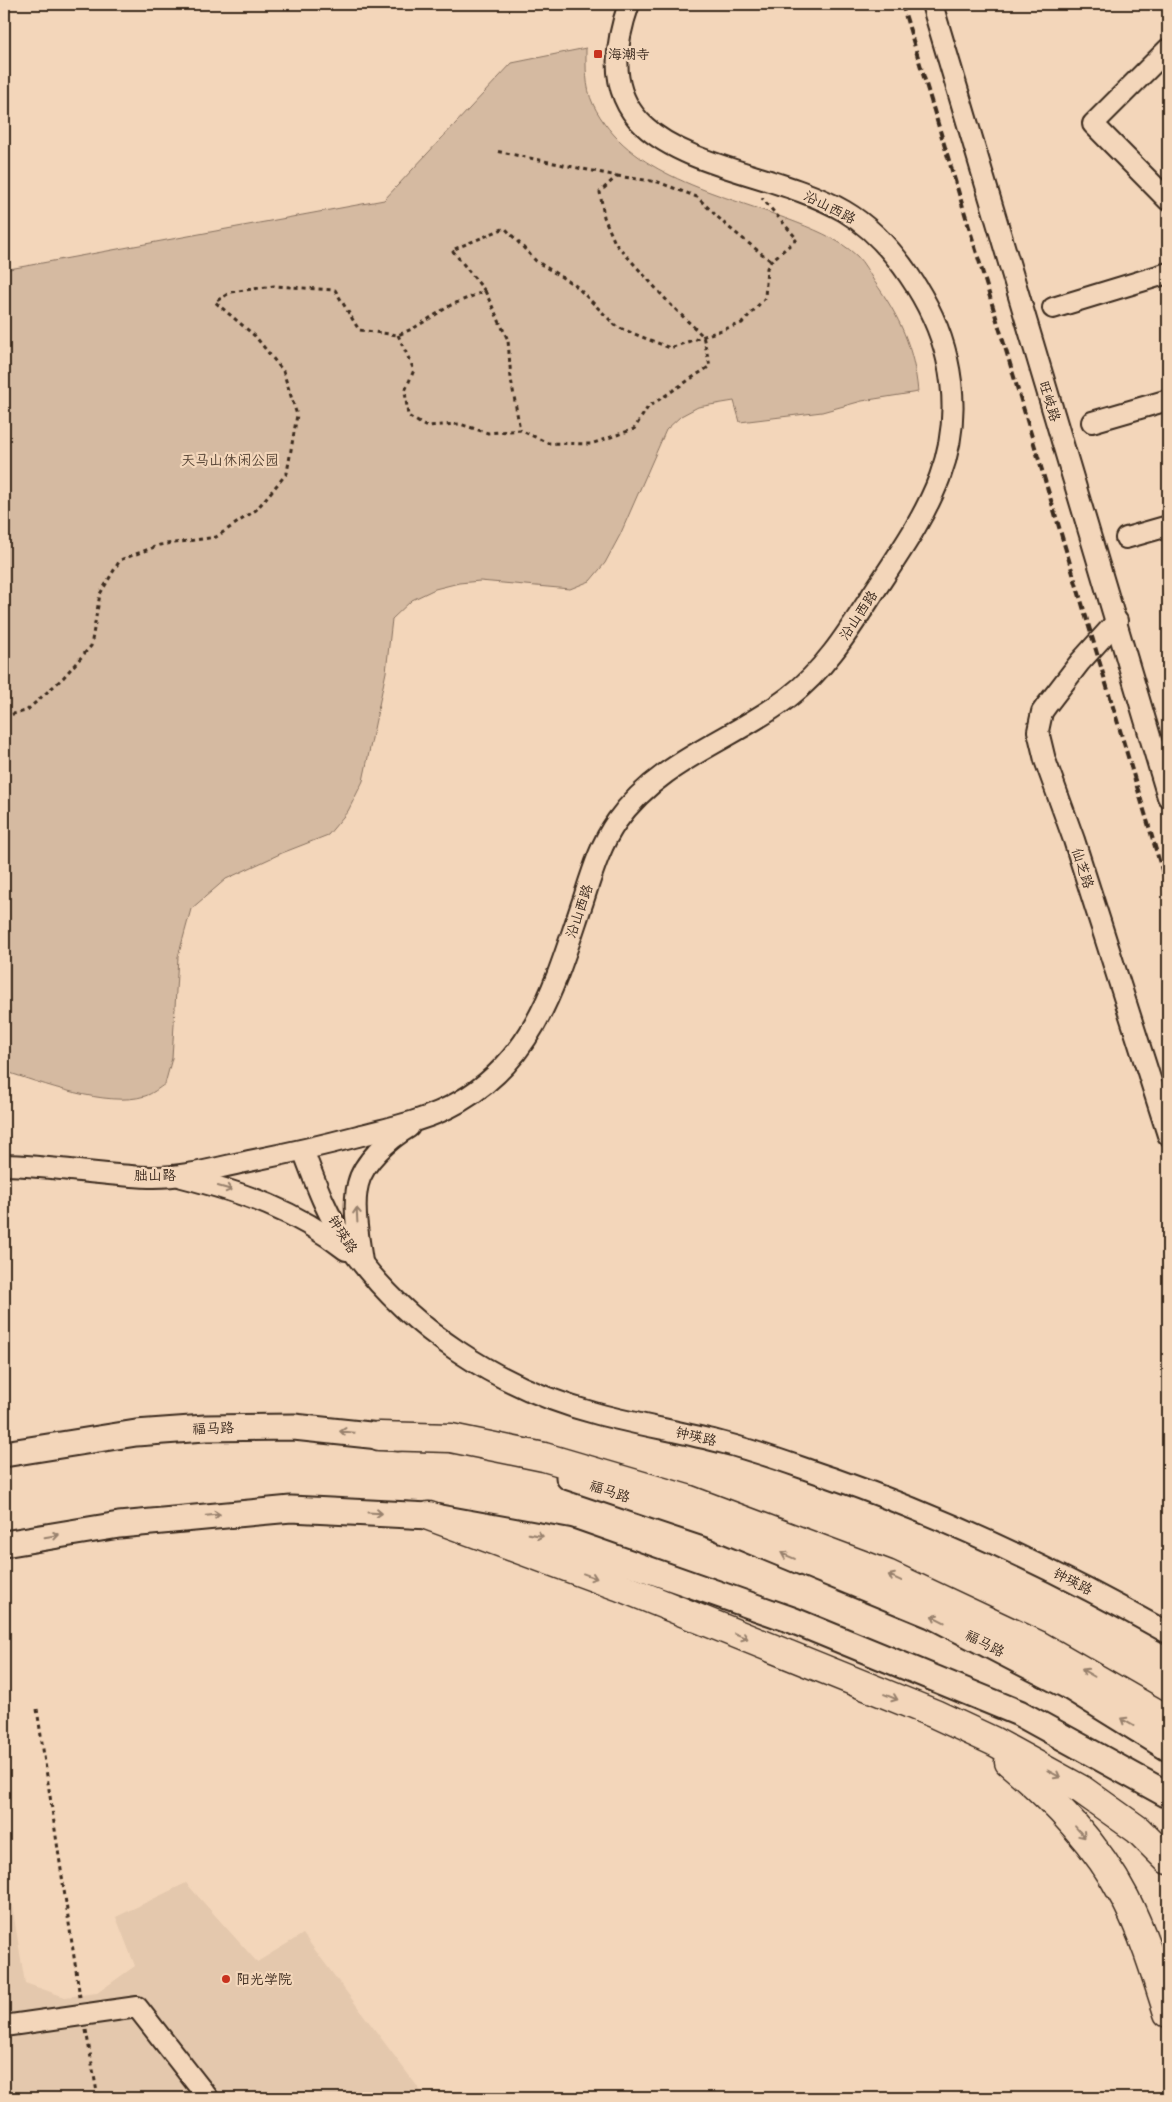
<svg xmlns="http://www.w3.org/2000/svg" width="1172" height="2102" font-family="Delius,'LXGW WenKai TC',sans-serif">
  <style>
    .built { fill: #e4c8ad }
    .park { fill: #d5baa1; stroke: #887260 }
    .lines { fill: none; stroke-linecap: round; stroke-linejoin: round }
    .minor-casing { stroke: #3b2a1e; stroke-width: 24 }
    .major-casing { stroke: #3b2a1e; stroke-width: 29 }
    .highway-casing { stroke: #3b2a1e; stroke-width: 31 }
    .path { stroke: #3b2a1e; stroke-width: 3; stroke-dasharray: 4 4; stroke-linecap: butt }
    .minor { stroke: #f3d6ba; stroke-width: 20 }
    .major { stroke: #f3d6ba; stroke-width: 25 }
    .highway { stroke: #f3d6ba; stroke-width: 28 }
    .rail { stroke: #3b2a1e; stroke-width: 4; stroke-dasharray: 8 4; stroke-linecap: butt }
    .oneway { stroke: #97806c }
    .poi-dot { fill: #c8321e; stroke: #f3d6ba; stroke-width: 2 }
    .labels { text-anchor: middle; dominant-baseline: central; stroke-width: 4.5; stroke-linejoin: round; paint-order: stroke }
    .poi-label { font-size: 14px; fill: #3b2a1e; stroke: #f3d6ba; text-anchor: start }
    .street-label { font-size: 14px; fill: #3b2a1e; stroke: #f3d6ba }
    .park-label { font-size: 14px; fill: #524032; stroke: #f3d6ba }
  </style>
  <rect width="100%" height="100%" fill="#f3d6ba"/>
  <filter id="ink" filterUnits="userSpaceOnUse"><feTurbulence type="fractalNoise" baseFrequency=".02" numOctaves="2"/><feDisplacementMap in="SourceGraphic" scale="10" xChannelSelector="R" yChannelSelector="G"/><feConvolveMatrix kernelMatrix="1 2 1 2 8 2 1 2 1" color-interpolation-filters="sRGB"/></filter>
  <g filter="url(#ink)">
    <!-- built -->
    <path class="built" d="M4 1858 25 1983 65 1997 97 1993 135 1966 116 1917 186 1883 257 1962 303 1934 426 2098H4Z"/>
    <!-- park -->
    <path class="park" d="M586 48C586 66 585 87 593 104 628 176 719 193 787 219 811 228 838 238 857 256 864 263 869 273 874 281 900 317 914 348 918 392L862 401 822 412 740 422 734 401 698 407 681 416 666 430 620 535 605 563 590 581 570 589 480 581 459 583 435 589 412 600 392 619 386 672 363 781 348 811 328 835 282 853 226 879 191 909 178 957 172 1058 165 1084C159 1088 152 1094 145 1096 107 1108 41 1083 4 1071V270L384 200 512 63Z"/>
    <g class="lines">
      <defs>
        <g id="minor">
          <path d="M932 4 1168 797"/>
          <path d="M1168 49 1093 124 1168 200"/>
          <path d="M1053 308 1168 273"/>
          <path d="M1092 422 1168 400"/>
          <path d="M1126 538 1168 526"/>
          <path d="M1117 621 1080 662 1047 705 1042 712 1038 731 1045 760 1074 840 1168 1135"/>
          <path d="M303 1150C315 1182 327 1216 347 1243 406 1328 498 1388 598 1414 639 1425 682 1432 724 1443 760 1452 796 1466 832 1478 949 1519 1060 1572 1168 1633"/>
          <path d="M4 1165C52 1166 100 1175 149 1177 185 1178 219 1167 254 1160 289 1153 324 1145 358 1136 393 1127 428 1120 459 1102 537 1057 556 980 583 901 592 873 600 845 617 821 660 760 733 740 789 697 825 670 850 629 874 592 924 516 969 455 947 359 935 305 892 239 844 211 750 156 570 170 629 4"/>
          <path d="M182 1177C244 1193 295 1210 346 1250"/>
          <path d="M362 1262C359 1238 352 1208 358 1184 363 1162 390 1138 409 1127"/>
          <path d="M4 2026 137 2007 208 2098"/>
        </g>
        <g id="major">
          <path d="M4 1454 136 1433 205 1428 294 1427 398 1438"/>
          <path d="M569 1477 715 1526 931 1615 1068 1686 1168 1748"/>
          <path d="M4 1544 119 1525 291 1509 429 1516 567 1541 792 1620 1019 1713 1168 1795"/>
        </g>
        <g id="highway">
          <path d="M379 1436 451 1438 544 1457 687 1499 887 1574 1038 1645 1168 1720"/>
          <path d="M429 1516 618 1586 935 1714 993 1741 1082 1790 1138 1830 1168 1860"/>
          <path d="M1009 1762C1055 1801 1097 1844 1125 1898 1144 1935 1156 1975 1168 2013"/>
        </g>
      </defs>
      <!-- minor casing -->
      <use href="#minor" class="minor-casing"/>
      <!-- major casing -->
      <use href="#major" class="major-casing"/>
      <!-- highway casing -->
      <use href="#highway" class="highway-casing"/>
      <!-- path -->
      <g class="path">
        <path d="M617 176 658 182 697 197 727 226 771 261"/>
        <path d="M485 291 508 340 511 379 520 430"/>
        <path d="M398 335 414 370 405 391 408 416 425 426 460 424 488 433 520 430 548 443 591 444 634 429 648 407 710 366 703 336 670 304 615 243 604 217 600 192 617 176 496 151"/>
        <path d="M4 716 26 711 63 678 91 646 100 594 120 560 160 545 216 537 256 510 287 473 297 415 283 371 255 336 215 302 231 292 274 286 335 290 359 330 398 335 414 328 451 305 485 291 452 250 505 228 536 261 576 286 617 327 670 348 742 323 765 298 767 268 771 261 797 239 762 198"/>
        <path d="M37 1709 80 1997"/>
        <path d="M86 2030 98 2098"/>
      </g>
      <!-- minor -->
      <use href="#minor" class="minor"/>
      <!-- major -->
      <use href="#major" class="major"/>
      <!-- highway -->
      <use href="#highway" class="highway"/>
      <!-- rail -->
      <path class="rail" d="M902 4 1168 890"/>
    </g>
    <!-- one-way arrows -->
    <defs><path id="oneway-shaft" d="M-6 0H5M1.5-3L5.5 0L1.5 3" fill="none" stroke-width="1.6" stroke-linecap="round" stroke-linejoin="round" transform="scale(1.25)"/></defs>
    <g class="oneway">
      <use href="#oneway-shaft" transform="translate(225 1188) rotate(16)"/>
      <use href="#oneway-shaft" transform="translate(357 1215) rotate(-93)"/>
      <use href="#oneway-shaft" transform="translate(347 1432) rotate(-174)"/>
      <use href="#oneway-shaft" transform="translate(375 1513) rotate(3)"/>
      <use href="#oneway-shaft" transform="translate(213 1515) rotate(-5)"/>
      <use href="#oneway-shaft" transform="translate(536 1535) rotate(10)"/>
      <use href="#oneway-shaft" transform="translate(52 1536) rotate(-9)"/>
      <use href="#oneway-shaft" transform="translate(788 1556) rotate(-157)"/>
      <use href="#oneway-shaft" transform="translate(590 1576) rotate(20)"/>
      <use href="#oneway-shaft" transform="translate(895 1578) rotate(-155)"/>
      <use href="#oneway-shaft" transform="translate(938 1619) rotate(-153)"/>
      <use href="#oneway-shaft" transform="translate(741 1636) rotate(22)"/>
      <use href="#oneway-shaft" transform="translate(1088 1673) rotate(-150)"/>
      <use href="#oneway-shaft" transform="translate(891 1697) rotate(22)"/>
      <use href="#oneway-shaft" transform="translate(1127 1722) rotate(-149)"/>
      <use href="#oneway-shaft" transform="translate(1054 1774) rotate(28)"/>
      <use href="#oneway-shaft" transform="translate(1080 1832) rotate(49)"/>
    </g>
  </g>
  <!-- markers -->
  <g class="poi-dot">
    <rect x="593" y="49" width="10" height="10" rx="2.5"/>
    <circle cx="226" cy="1979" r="5"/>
  </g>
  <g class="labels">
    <!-- poi labels -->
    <g class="poi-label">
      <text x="608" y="54">海潮寺</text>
      <text x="236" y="1979">阳光学院</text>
    </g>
    <!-- street labels -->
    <g class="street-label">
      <text transform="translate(830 207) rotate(27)">沿山西路</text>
      <text transform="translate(1050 401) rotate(73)">旺岐路</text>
      <text transform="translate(858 615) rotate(-56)">沿山西路</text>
      <text transform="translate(1083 868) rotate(72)">仙芝路</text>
      <text transform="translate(579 911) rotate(-71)">沿山西路</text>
      <text x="155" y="1175">胐山路</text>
      <text transform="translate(343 1234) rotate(58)">钟瑛路</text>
      <text transform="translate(213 1428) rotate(-2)">福马路</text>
      <text transform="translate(696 1436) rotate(13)">钟瑛路</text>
      <text transform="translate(610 1491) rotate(18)">福马路</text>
      <text transform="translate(1073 1581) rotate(27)">钟瑛路</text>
      <text transform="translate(985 1643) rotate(27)">福马路</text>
    </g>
    <!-- park labels -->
    <g class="park-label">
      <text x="230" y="460">天马山休闲公园</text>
    </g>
  </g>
  <!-- margin -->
  <rect width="1172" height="2102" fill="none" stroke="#f3d6ba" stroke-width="20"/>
  <rect x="10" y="10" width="1152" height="2082" fill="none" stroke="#3b2a1e" stroke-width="2" filter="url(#ink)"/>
</svg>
